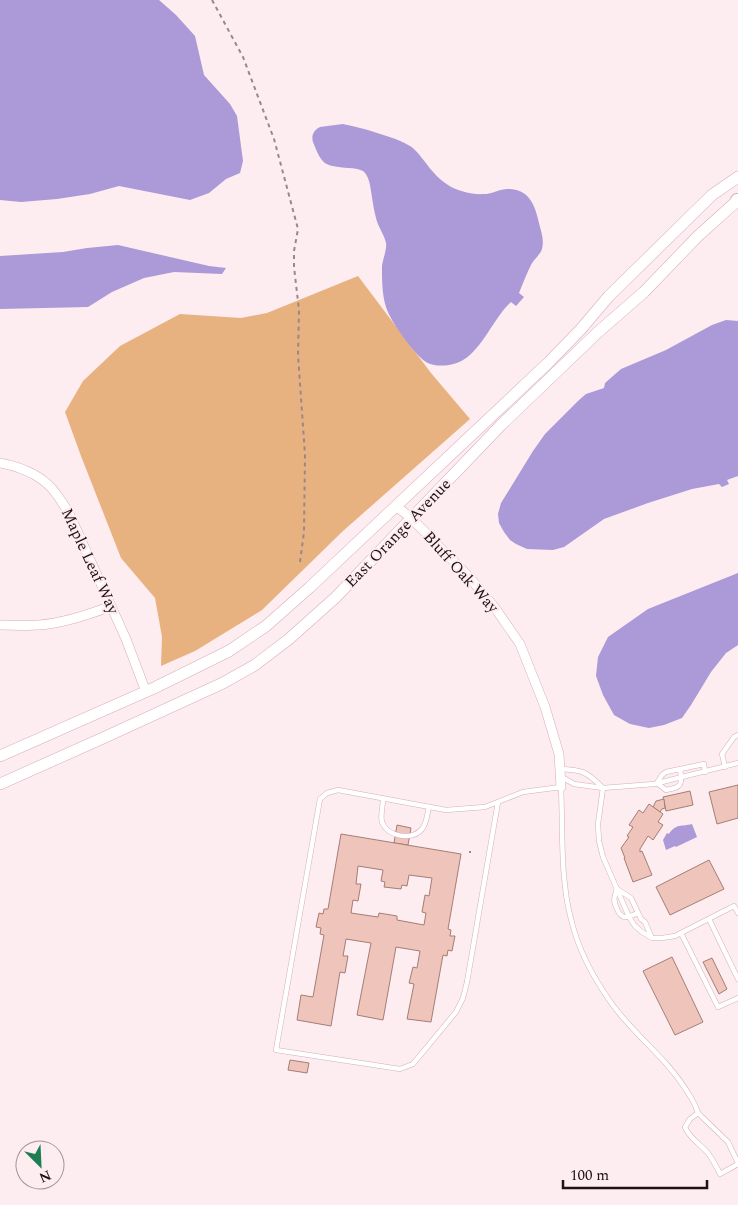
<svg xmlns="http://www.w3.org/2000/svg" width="738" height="1205" font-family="Spectral,serif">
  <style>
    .forest { fill: #e8b280 }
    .water { fill: #ab99d8 }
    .building { fill: #eec4bb; stroke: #a47e75; fill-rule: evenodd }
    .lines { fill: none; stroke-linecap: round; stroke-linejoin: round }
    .lane-casing { stroke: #d7aeb9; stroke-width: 5.5 }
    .street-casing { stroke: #d7aeb9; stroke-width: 10 }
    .secondary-casing { stroke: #d7aeb9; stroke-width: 12 }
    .primary-casing { stroke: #d7aeb9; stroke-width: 14 }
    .path { stroke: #98888c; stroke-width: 2; stroke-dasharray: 4 4; stroke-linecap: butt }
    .lane { stroke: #fff; stroke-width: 4.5 }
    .street { stroke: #fff; stroke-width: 9 }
    .secondary { stroke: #fff; stroke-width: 11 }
    .primary { stroke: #fff; stroke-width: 12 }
    .labels { text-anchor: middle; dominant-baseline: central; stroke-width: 4.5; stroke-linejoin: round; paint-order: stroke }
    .street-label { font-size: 16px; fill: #1f1115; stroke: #fdecf0 }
  </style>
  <rect width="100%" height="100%" fill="#fdecf0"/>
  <!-- forest -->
  <path class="forest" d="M358 276 431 373 470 419 343 531 262 610 195 651 161 666 162 637 155 598 121 558 81 456 65 412 83 381 120 346 180 314 241 318 267 313Z"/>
  <!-- water -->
  <g class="water">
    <path d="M0 0H159L176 15 195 36 204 75 230 104 237 116 243 161 240 173 226 179 209 193 190 200 119 186 90 194 57 199 21 202 0 200Z"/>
    <path d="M343 124C358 127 404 139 414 149 426 161 433 176 448 185 457 191 473 195 484 194 493 194 501 188 510 189 532 190 536 210 540 227 542 234 544 241 542 249 540 255 534 259 531 265 527 273 523 283 519 293L524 297 516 306 511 302C494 317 483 348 463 360 454 366 436 368 426 362 414 354 390 321 386 307 382 295 382 279 382 266 383 258 387 250 386 243 384 234 378 227 376 218 373 207 372 196 370 185 369 180 367 174 363 171 359 169 353 168 349 168 324 166 322 165 313 142 311 135 314 130 320 127Z"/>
    <path d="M118 245 209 266 226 268 222 274 174 272 144 278 112 292 88 307 0 309V256L63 252 87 248Z"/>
    <path d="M726 320 738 321V476L727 480 729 484 722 487 719 484 692 489 648 503 604 519 564 547 553 550 527 549 516 544 510 540 504 532 499 523 498 514 501 503 533 451 545 434 579 400 586 394 604 388 605 383 621 369 666 350 712 325Z"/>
    <path d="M738 573V645L726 653 711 672 691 705 682 718 664 725 649 728 630 724 614 715 603 695 596 676 598 657 608 637 648 609Z"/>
    <path d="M692 824 697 837 676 847 675 846 666 850 663 840 667 833 669 834C676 823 682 827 692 824Z"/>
  </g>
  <!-- building -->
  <g class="building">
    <path d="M738 785V818L717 824 709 792Z"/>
    <path d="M690 791 693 805 666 811 663 797Z"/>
    <path d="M664 799 665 808 662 809 660 812 653 807 656 801Z"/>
    <path d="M649 804 663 814 658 822 663 825 653 840 648 836 640 849V852L642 851 652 875 633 882 624 858H625L621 848 629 837 627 836 633 827 629 825 639 810 643 813Z"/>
    <path d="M397 825 411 828 408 845 394 843Z"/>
    <path d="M341 834 461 854 448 929 451 930 450 936H455L452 951 448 950 447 956 443 955 431 1022 407 1019 414 984 409 983 413 967 417 968 420 951 396 947 383 1020 357 1015 371 943 346 939 343 956H348L345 973 340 972 331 1026 297 1020 301 995 313 997 324 935 320 934 321 928 316 927 319 913 323 914 324 909H328ZM358 866 383 870 381 881 385 882 384 887 401 889 402 885 407 886 409 875 432 878 429 896 425 895 422 912 426 913 424 925 397 920V916L379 913 378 917 351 913 353 900 358 901 361 884H356Z"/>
    <path d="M709 860 724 889 670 915 656 887Z"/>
    <path d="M672 957 703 1022 675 1035 643 971Z"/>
    <path d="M712 958 727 989 719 994 703 962Z"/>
    <path d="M290 1060 309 1063 307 1073 288 1070Z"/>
  </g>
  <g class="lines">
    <defs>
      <g id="lane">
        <path d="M725 767 722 754 734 737 738 735"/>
        <path d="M560 769C582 770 586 771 602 787"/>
        <path d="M680 769C683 786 681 787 666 790L657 783 662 775 666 772 704 764 705 772"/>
        <path d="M560 776 574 784 603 788 654 784 738 763"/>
        <path d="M603 788 598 824 599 841 603 857 629 917 635 926 642 932 652 938H662L675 936 734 906 738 913"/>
        <path d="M383 799C383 806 380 816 382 822 387 837 413 841 422 829 427 823 427 814 429 807"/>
        <path d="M498 802 467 982 463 998 456 1012 413 1064 400 1069 276 1050 320 799 327 793 338 790 446 810 485 807 523 792 561 787C563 830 560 878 571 919 578 949 594 979 612 1004 635 1036 668 1059 688 1093 692 1099 696 1106 698 1113L690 1119 685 1127C689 1138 700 1144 707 1152 713 1159 716 1166 720 1174L738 1164"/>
        <path d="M638 913C628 917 622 921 617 909 613 901 614 897 617 889L631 898 641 919 645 922 651 936"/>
        <path d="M709 919 738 979"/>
        <path d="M681 933 718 1007 738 998"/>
        <path d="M698 1113 728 1142 738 1163"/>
      </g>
      <g id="street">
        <path d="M0 463C21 467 44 476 57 495 61 500 64 506 68 511L126 639 146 692"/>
        <path d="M396 506 411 518 470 578 495 608 520 644 545 707 559 754 561 787"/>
        <path d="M0 625C13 625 26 626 39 625 64 623 88 615 111 606"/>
      </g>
      <g id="secondary">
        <path d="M0 756 154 688 229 651 266 626 309 588 549 362 581 329 609 296 712 195 738 177"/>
        <path d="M0 784 103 738 223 683 255 665 289 639 336 597 501 425 597 333 644 292 698 236 738 200"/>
      </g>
      <path id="primary" d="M737 200H738"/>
    </defs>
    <!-- lane casing -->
    <use href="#lane" class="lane-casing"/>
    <!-- street casing -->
    <use href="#street" class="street-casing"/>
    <!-- secondary casing -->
    <use href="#secondary" class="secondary-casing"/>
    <!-- primary casing -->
    <use href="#primary" class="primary-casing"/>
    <!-- path -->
    <g class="path">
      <path d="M212 0 243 57 274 139 298 229 294 251V267L299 310 298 355 305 455 304 532 300 562"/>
      <path d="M469 852H471"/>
    </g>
    <!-- lane -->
    <use href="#lane" class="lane"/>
    <!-- street -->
    <use href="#street" class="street"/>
    <!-- secondary -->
    <use href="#secondary" class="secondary"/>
    <!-- primary -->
    <use href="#primary" class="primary"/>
  </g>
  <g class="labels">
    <!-- street labels -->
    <g class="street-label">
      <text transform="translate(398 533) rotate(-46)">East Orange Avenue</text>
      <text transform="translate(90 561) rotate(65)">Maple Leaf Way</text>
      <text transform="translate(461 572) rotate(48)">Bluff Oak Way</text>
    </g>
  </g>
  <!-- north arrow -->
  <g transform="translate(40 1165) rotate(156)"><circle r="24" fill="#fdecf0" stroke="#a49498"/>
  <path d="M0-4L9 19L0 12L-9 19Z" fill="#1f7d53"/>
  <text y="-8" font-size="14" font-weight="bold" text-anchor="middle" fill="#1f1115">N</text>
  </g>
  <!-- scale -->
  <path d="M563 1180v8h144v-8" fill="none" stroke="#1f1115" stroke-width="2.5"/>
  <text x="570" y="1180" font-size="15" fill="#1f1115" stroke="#fdecf0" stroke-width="4" paint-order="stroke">100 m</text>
</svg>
